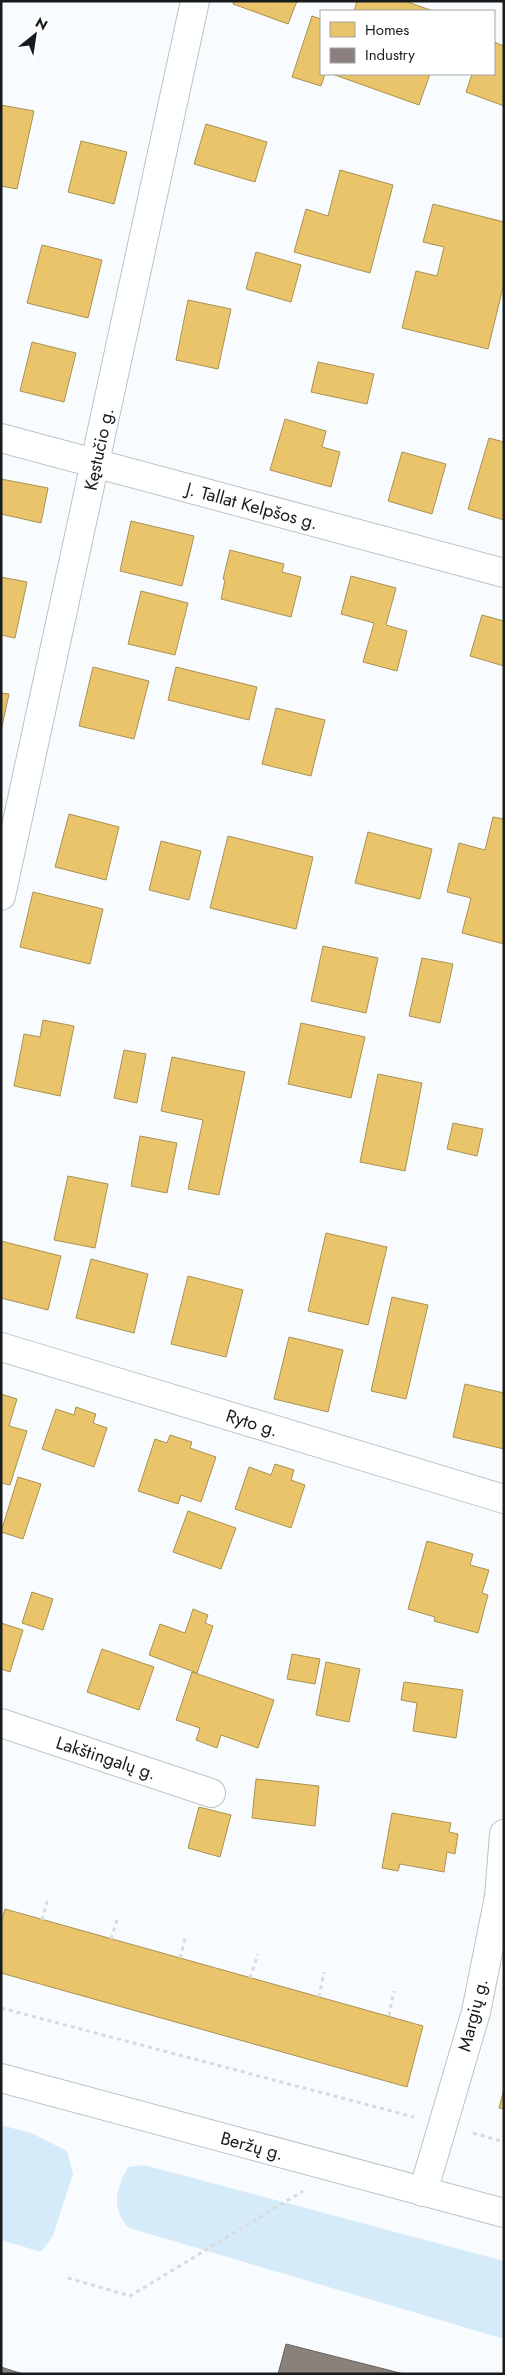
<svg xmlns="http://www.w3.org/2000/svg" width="505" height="2375" font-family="Jost,sans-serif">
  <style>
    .green { fill: #d6ebfa }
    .homes { fill: #e9c46a; stroke: #aa9153 }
    .industry { fill: #8a817c; stroke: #686260 }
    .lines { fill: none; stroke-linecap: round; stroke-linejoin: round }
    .minor-casing { stroke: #bfc2c4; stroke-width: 30 }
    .major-casing { stroke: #bfc2c4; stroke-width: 30 }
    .path { stroke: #dadada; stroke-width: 3; stroke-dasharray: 4 4; stroke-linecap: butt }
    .minor { stroke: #feffff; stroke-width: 28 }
    .major { stroke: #feffff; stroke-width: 28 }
    .labels { text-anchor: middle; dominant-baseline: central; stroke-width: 5; stroke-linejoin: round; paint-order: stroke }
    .street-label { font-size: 18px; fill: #181b1d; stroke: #fff }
  </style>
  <rect width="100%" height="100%" fill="#f9fcfe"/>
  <!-- green -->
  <g class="green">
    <path d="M1 2125 31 2133 67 2151 73 2174 53 2236 41 2252 1 2240Z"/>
    <path d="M144 2165 504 2261V2339L129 2228C110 2208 116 2189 128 2167Z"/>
  </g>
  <!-- homes -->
  <g class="homes">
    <path d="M234 1H297L288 24 233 4Z"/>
    <path d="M357 1H405L433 11H354Z"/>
    <path d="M312 16 321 19V74H325L321 86 292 77Z"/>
    <path d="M494 42 504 46V106L466 92 472 74H494Z"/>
    <path d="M332 74H430L419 105Z"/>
    <path d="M1 105 34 111 17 189 1 186Z"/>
    <path d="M206 124 267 142 255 182 194 164Z"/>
    <path d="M81 141 127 152 114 204 68 192Z"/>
    <path d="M340 170 393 185 370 273 294 252 306 209 328 216Z"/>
    <path d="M433 204 504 222V283L488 349 402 328 416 271 437 276 444 247 423 242Z"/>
    <path d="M42 245 102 260 88 318 27 303Z"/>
    <path d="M256 252 301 265 291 302 246 289Z"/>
    <path d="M188 300 231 309 218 369 176 360Z"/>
    <path d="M32 342 76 353 64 402 20 391Z"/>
    <path d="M318 362 374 374 367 404 311 392Z"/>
    <path d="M285 419 326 431 322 447 340 452 331 487 270 470Z"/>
    <path d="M489 438 504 442V520L468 509Z"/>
    <path d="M402 452 446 464 432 514 388 501Z"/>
    <path d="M1 479 48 488 41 523 1 514Z"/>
    <path d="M131 521 194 536 182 586 120 571Z"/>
    <path d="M230 550 284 564 282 572 301 577 291 617 221 599 225 580 223 579Z"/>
    <path d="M351 576 396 588 386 625 407 631 397 671 363 662 374 623 341 614Z"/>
    <path d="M1 577 27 582 15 638 1 635Z"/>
    <path d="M141 591 188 603 175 655 128 644Z"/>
    <path d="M482 615 504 621V666L470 656Z"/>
    <path d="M93 667 149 681 134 739 79 726Z"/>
    <path d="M176 667 257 687 249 720 168 700Z"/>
    <path d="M1 693 9 694 1 731Z"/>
    <path d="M276 708 325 720 311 776 262 764Z"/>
    <path d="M69 814 119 827 106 880 55 867Z"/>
    <path d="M493 817 504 819V944L462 933 471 898 447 892 459 843 485 850Z"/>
    <path d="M368 832 432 849 420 899 355 883Z"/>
    <path d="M228 836 313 857 296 929 210 908Z"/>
    <path d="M161 841 201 851 189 900 149 890Z"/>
    <path d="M33 892 103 909 90 964 20 947Z"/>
    <path d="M323 946 378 958 366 1013 311 1001Z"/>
    <path d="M422 958 453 964 440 1023 409 1016Z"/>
    <path d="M43 1020 74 1026 60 1096 14 1086 24 1034 40 1037Z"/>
    <path d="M301 1023 365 1037 351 1098 288 1084Z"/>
    <path d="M124 1050 146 1054 137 1103 114 1098Z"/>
    <path d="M172 1057 245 1072 219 1195 188 1189 203 1120 161 1111Z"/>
    <path d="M378 1074 422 1083 405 1171 360 1162Z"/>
    <path d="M453 1123 483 1129 477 1156 447 1149Z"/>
    <path d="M140 1136 177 1143 167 1193 131 1186Z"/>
    <path d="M68 1176 108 1184 95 1248 54 1240Z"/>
    <path d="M326 1233 387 1247 368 1325 308 1311Z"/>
    <path d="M1 1241 61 1256 48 1310 1 1298Z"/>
    <path d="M91 1259 148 1274 134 1333 76 1318Z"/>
    <path d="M188 1276 243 1290 226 1357 171 1344Z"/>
    <path d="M392 1297 428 1305 406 1399 371 1391Z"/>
    <path d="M289 1337 343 1350 328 1412 274 1399Z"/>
    <path d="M465 1384 504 1393V1449L453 1437Z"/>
    <path d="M1 1394 17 1399 9 1426 27 1431 10 1485 1 1483Z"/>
    <path d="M76 1407 96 1414 93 1423 107 1428 94 1467 42 1449 56 1409 74 1415Z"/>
    <path d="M170 1435 192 1442 190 1448 216 1457 201 1502 181 1495 178 1504 138 1491 155 1439 167 1443Z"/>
    <path d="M275 1464 294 1470 291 1480 305 1485 291 1528 235 1509 249 1467 271 1475Z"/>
    <path d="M18 1477 41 1484 23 1539 1 1532Z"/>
    <path d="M188 1511 236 1528 221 1569 173 1552Z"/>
    <path d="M427 1541 473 1554 470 1565 489 1570 482 1593 488 1595 478 1633 434 1621 435 1617 408 1609Z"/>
    <path d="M32 1592 53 1599 43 1630 22 1623Z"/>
    <path d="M193 1609 208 1615 205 1623 213 1626 197 1673 149 1655 160 1624 185 1633Z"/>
    <path d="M1 1623 23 1630 10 1672 1 1669Z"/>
    <path d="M102 1649 154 1667 139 1710 87 1692Z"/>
    <path d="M292 1654 320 1659 315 1684 287 1679Z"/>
    <path d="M326 1662 360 1669 349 1722 316 1715Z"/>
    <path d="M192 1672 274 1700 258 1748 221 1735 217 1748 196 1740 200 1728 176 1720Z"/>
    <path d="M404 1682 463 1690 456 1738 413 1731 417 1703 401 1700Z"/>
    <path d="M256 1779 319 1786 315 1826 252 1818Z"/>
    <path d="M199 1807 231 1815 220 1857 188 1848Z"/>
    <path d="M392 1813 451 1823 449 1832 458 1834 455 1854 447 1852 444 1872 400 1864 398 1871 382 1868Z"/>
    <path d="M5 1909 423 2026 407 2087 1 1973V1923Z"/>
    <path d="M504 2089V2109L499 2108Z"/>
  </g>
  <!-- industry -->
  <g class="industry">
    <path d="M286 2344 404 2374H278Z"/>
    <path d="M1 2367 23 2374H1Z"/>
  </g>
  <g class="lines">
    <defs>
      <g id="minor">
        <path d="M1 438 504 573"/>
        <path d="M1 896 195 1"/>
        <path d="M1 1347 504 1499"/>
        <path d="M1 1723 211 1793"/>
        <path d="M423 2192 476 2012 499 1897 504 1834"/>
      </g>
      <path id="major" d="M1 2078 504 2213"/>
    </defs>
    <!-- minor casing -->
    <use href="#minor" class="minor-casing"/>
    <!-- major casing -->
    <use href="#major" class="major-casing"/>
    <!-- path -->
    <g class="path">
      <path d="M42 1920 48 1898"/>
      <path d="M111 1939 118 1917"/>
      <path d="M180 1958 186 1935"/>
      <path d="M250 1978 258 1954"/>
      <path d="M319 1997 324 1972"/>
      <path d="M1 2008 414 2117"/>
      <path d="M389 2016 394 1991"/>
      <path d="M473 2133 504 2142"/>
      <path d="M68 2278 130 2296 303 2191"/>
    </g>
    <!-- minor -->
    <use href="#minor" class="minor"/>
    <!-- major -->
    <use href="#major" class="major"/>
  </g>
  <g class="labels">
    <!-- street labels -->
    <g class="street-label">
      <text transform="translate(99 449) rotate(-78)">Kęstučio g.</text>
      <text transform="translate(252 506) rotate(15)">J. Tallat Kelpšos g.</text>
      <text transform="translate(252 1423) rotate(17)">Ryto g.</text>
      <text transform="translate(106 1758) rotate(18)">Lakštingalų g.</text>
      <text transform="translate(473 2015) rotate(-76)">Margių g.</text>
      <text transform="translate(252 2146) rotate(15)">Beržų g.</text>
    </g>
  </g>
  <!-- border -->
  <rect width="505" height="2375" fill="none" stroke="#181b1d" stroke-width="5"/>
  <!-- legend -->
  <rect x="320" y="10" width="175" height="65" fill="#ffffff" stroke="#a3a4a5"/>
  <rect x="330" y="22" width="25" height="15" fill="#e9c46a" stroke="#a3a4a5"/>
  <text x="365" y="35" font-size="15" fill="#181b1d">Homes</text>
  <rect x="330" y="48" width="25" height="15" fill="#8a817c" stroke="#a3a4a5"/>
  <text x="365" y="60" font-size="15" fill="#181b1d">Industry</text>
  <!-- north arrow -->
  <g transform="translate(35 35) rotate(30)" stroke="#ffffff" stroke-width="4" paint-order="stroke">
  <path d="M0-4L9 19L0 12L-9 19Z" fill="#181b1d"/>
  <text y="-8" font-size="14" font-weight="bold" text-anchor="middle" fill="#181b1d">N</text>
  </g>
</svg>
